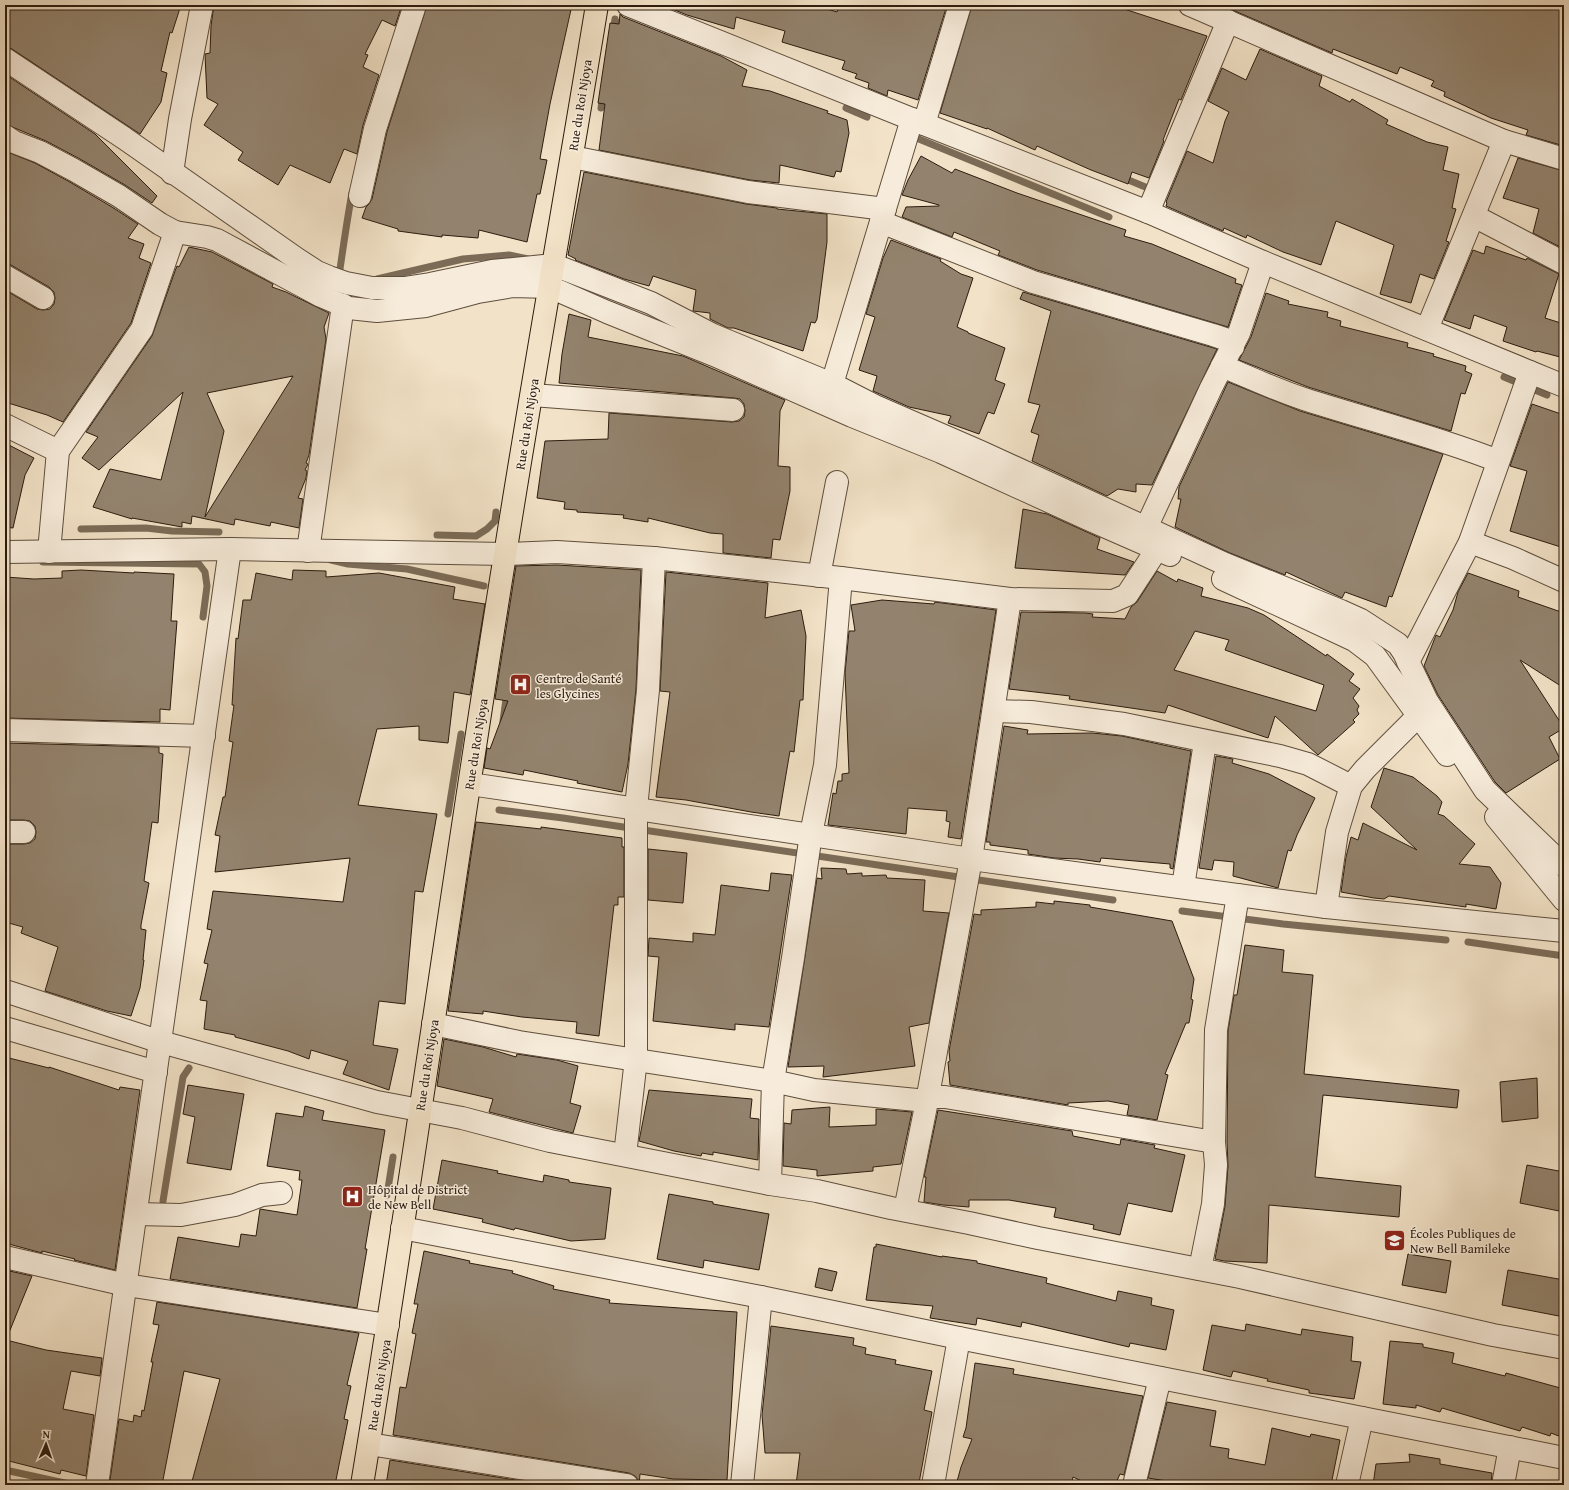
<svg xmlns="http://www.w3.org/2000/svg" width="1569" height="1490" font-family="'Gentium Book Plus',serif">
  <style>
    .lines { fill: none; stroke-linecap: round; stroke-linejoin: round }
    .stream { stroke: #7b6b57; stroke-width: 7 }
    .building { fill: #93836e; stroke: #2d1c0e; fill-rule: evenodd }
    .minor-casing { stroke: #5e4e3c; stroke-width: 24 }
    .major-casing { stroke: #2d1c0e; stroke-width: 24 }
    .minor { stroke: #f7ecdb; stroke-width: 22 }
    .major { stroke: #f2e2c7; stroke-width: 22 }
    .labels { text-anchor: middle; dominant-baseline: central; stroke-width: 3; stroke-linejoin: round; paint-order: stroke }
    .street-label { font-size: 13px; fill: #2d1c0e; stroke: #f7ecdb }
    .poi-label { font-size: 13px; fill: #2d1c0e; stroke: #f7ecdb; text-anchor: start }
  </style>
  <rect width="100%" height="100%" fill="#f2e2c7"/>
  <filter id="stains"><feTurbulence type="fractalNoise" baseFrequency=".005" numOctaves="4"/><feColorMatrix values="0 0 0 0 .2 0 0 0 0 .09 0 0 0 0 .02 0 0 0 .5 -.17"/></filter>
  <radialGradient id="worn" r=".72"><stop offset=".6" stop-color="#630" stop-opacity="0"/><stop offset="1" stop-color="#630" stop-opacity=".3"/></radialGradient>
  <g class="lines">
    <!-- stream -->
    <g class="stream">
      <path d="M613 33 615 19V22L629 24"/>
      <path d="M5 44 35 67"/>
      <path d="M601 108 603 95"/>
      <path d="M846 108 867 117"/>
      <path d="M914 137 1109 217"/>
      <path d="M1126 179 1155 191"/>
      <path d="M339 276C343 248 347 220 352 193"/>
      <path d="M377 279 463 259 509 255 528 259"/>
      <path d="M1504 377 1547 395"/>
      <path d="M81 529 146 528 172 531 219 532"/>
      <path d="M437 535 476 536 487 529 495 521 496 512"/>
      <path d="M331 560 348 564 407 569 484 586"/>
      <path d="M43 562 199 564 205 572 207 586 203 617"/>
      <path d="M503 721 506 699"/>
      <path d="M499 810 563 818 1113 900"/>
      <path d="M448 814 461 734"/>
      <path d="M1553 869 1564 880"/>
      <path d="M1182 911 1283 924 1446 940"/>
      <path d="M1468 942 1564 956"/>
      <path d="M387 1195 393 1157"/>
      <path d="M163 1201 183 1077 189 1068"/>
      <path d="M5 1470 69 1484"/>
      <path d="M121 1485V1483"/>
    </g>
  </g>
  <!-- building -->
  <g class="building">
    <path d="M5 5H181L172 33 170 32 161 71 167 73 161 102 140 134 12 49 5 47Z"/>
    <path d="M214 5H402L395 26 382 20 365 54 368 55 363 67 379 75 363 125 357 154 344 149 330 183 290 165 278 185 238 160 243 152 204 125 218 104 207 98 205 54 210 53 211 26Z"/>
    <path d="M427 5H572L550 104 540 159 547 160 540 194H537L527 242 479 230 478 238 442 235V237L398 231V229L362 218 366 207 369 204 372 199 387 132Z"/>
    <path d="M670 5H814L837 12 840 5H947L918 100 888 90 887 96 868 88 869 83 855 78 857 74 842 69 845 61 782 42 785 31 736 17 734 29 687 15 670 8Z"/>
    <path d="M972 5H1112L1207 36 1181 100 1179 99 1163 140 1164 141 1149 178 1132 172 1128 184 1091 170 1037 146 1035 150 987 128V129L940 113Z"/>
    <path d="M1221 5H1564V146L1526 135 1528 130 1491 118 1444 96 1445 92 1431 86 1434 81 1400 67 1397 74 1333 49 1332 53Z"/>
    <path d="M620 14 623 17 721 56 747 70 742 86 770 91 828 111 827 113 847 120 849 133 841 172 836 171 834 177 780 165 779 183 750 180 599 150 605 104 598 103 610 23 619 24Z"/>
    <path d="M1260 49 1322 76 1319 86 1350 102 1352 99 1388 120 1386 124 1427 142 1448 147 1443 170 1459 174 1452 208 1456 209 1446 241 1449 242 1434 279 1420 274 1411 303 1380 294 1394 245 1336 221 1321 265 1283 252 1247 235 1246 238 1224 228 1223 231 1166 206 1167 203 1166 202 1187 151 1213 163 1225 121 1229 112 1208 101 1222 68 1246 80Z"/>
    <path d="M5 74 95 134 157 196 152 203 125 185 80 159 46 141 5 124Z"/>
    <path d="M5 151 35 163 68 181 112 207 138 224 128 238 144 244 139 258 151 263 131 323 63 422 47 415 5 402V290L37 309 43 310 50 309 54 304 55 298 54 292 49 287 11 265 5 264Z"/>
    <path d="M921 156 952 173 955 169 1017 193 1126 230 1124 236 1152 244 1236 279 1235 283 1242 285 1228 327 1037 270 998 255 1000 251 954 232 952 237 902 217 906 207 939 206V205L902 195 908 180Z"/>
    <path d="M1518 158 1564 171V249L1533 233 1539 209 1503 198Z"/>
    <path d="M584 172 746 204 777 208V209L827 214V242L817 319 815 323 811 322 803 351 734 328H728L710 319V313L693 311 696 290 653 276 649 286 624 279 575 260 576 259 568 255Z"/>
    <path d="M891 240 941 259 940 261 961 274 973 278 957 327 968 332V333L1005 348 995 380 1005 384 994 414 988 412 979 434 948 423 951 416 909 407 873 391 877 376 859 370 875 317 866 314 883 258Z"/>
    <path d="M1486 246 1526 260 1527 258 1559 274 1545 318 1564 324V358L1537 351 1536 352 1503 341 1507 327 1474 315 1470 329 1444 320 1473 250 1484 254Z"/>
    <path d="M189 247 212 252 273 284 272 287 286 292 329 313 324 327 326 339 309 455 306 463 308 464 305 470 307 471 306 478 298 498 303 499 299 528 271 522 270 526 235 519 234 525 192 516 191 524 182 522V527L132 518V519L93 507 110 469 161 480 183 392 99 470 82 458 98 437 86 432 152 336 175 271 177 266 179 267ZM293 376 205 517 224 431 207 393Z"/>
    <path d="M1023 292 1217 349 1152 485 1136 484V492L1118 489 1107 496 1032 461 1039 435 1031 432 1040 405 1028 402 1051 311 1020 299Z"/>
    <path d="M1266 293 1289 301 1288 304 1328 312 1327 317 1341 321 1340 326 1408 343 1407 347 1434 354 1433 356 1466 366 1465 371 1472 374 1465 394 1461 393 1451 431 1308 387 1239 360 1251 337Z"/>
    <path d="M569 314 591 320 588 337 683 356 785 400 780 411 778 466 790 467V491L780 540 773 539 771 558 723 553V534L710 533 648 518V522L623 518 624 515 577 512V510L564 509 565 502 537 498 545 441 608 439 609 413 732 422 739 421 744 417 745 411 744 404 740 399 734 398 559 383 562 354Z"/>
    <path d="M1228 382 1300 411 1443 454 1392 597 1389 596 1386 607 1345 592 1342 598 1286 572 1285 575 1230 553 1175 527 1181 499H1178L1179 487Z"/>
    <path d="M1532 404 1564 415V548L1510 531 1527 471 1510 466Z"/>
    <path d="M5 443 34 458 25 475 13 528 5 527Z"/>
    <path d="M1023 509 1047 514 1100 538 1097 549 1134 562 1125 575 1015 568Z"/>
    <path d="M557 565 641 570 636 689 628 764 622 792 577 783 578 781 524 770 523 775 484 768 487 748 490 749 508 701 495 699 516 566Z"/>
    <path d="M81 570 134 573V572L174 574 171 621H177L170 710 160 709V722L5 718V577L34 579 62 578V571Z"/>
    <path d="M293 570 326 571V577L379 573 455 587 453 599 485 604 470 695 454 692 448 743 419 740V726L377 729 358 805 437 814 423 892 415 891 405 1004 379 1001 373 1045 398 1049 389 1090 343 1074 348 1061 311 1050 309 1059 288 1051 235 1037V1035L204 1029 207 1001 200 1000 208 964 204 963 212 930 207 929 213 891 343 902 350 858 215 872 220 836 215 835 223 797H225L233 742 229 741 234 705H232L236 638 238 639 243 600H251L256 573 292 580Z"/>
    <path d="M1157 571 1177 582 1178 579 1203 588 1201 596 1248 608 1264 615 1326 656 1327 654 1354 674 1349 681 1360 689 1353 698 1359 706 1357 710 1359 714 1353 720 1355 722 1318 755 1275 716 1268 738 1168 705 1165 713 1069 699 1070 696 1009 689 1021 612 1085 613 1093 614 1092 617 1125 619 1131 607 1137 602ZM1195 631 1229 640 1225 650 1324 685 1316 711 1174 670Z"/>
    <path d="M666 572 768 583 765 618 801 610 806 636 803 700H800L794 752 790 751 779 816 751 812 686 800 656 797 670 692 660 691Z"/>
    <path d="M1468 573 1519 591 1518 597 1564 613V688L1520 660 1564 728 1549 737 1560 759 1506 793 1495 782 1438 695 1424 666 1436 635 1440 637 1453 610 1458 592Z"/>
    <path d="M882 600 934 604 935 602 996 610 961 839 948 837 950 822 946 821 947 811 908 808 906 834 828 825 833 793 836 794 838 781H842V774L849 773 845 673 849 631H855L851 605Z"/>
    <path d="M1004 726 1028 730 1027 734 1092 733 1122 736 1191 751 1173 869 1170 868V864L1101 858 1100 862 1078 859 1054 858 1028 854V850L990 845V842H986Z"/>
    <path d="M5 743 159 747V753L163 754 158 823 152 822 144 881 149 883 141 925V929L146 930 143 960H144L140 988 131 1016 107 1011 45 991 58 947 21 933 23 927 5 922V844H24L30 843 35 839 36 832 35 826 30 821 24 820H5Z"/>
    <path d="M1216 756 1233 759 1232 763 1269 774 1315 798 1297 835 1291 851 1288 850 1278 888 1233 876 1234 862 1214 860 1212 870 1199 868Z"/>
    <path d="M1384 768 1413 777 1437 796 1442 802 1438 814 1444 816 1475 844 1459 864 1490 867 1501 883 1496 909 1466 904V907L1389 896 1384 899 1374 898 1341 892 1346 857 1351 837 1358 840 1363 823 1417 850 1371 807Z"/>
    <path d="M476 822 541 829V827L622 838V847H624V897H618V905H614L599 1036 576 1033 577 1022 522 1017 483 1011V1014L448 1011Z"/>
    <path d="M648 849 687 853 683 903 648 900Z"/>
    <path d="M821 868 846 869 847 874 862 873V876L886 875 887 878 925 880 923 911 949 913 929 1023 909 1027 915 1066 823 1077 824 1066 788 1067 817 878 822 879Z"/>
    <path d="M771 873 792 875 769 1027 735 1024V1030L653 1021 659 957 648 956 649 938 693 942V933L715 935 721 885 769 891Z"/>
    <path d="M1054 901 1090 905V907L1172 921 1194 979 1191 999 1193 1000 1189 1023H1186L1165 1074 1168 1075 1157 1120 1127 1115 1129 1105 1108 1101 1068 1103V1105L950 1085 948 1062 950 1061 949 1051 974 914 981 915V910L1036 907V902L1054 904Z"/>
    <path d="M1245 945 1284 950 1282 972 1313 975 1304 1074 1459 1090 1457 1108 1323 1095 1315 1177 1401 1186 1399 1217 1269 1205 1267 1263 1224 1261 1215 1259 1225 1206 1228 1166 1227 1142 1228 1031 1234 995H1237Z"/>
    <path d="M444 1039 483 1047 516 1057 517 1054 557 1060 578 1066 570 1103 581 1106 573 1133 489 1112 493 1099 437 1086Z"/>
    <path d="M5 1057 49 1068V1067L119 1090 120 1087 140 1090 115 1270 74 1260 75 1259 42 1251V1253L5 1243Z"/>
    <path d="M1537 1078 1538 1118 1502 1122 1500 1082Z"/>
    <path d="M188 1085 244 1094 231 1170 187 1163 195 1117 183 1114Z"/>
    <path d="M649 1090 752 1099 750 1118 759 1119 758 1160 713 1152V1155L702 1153 701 1156 674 1151 639 1141Z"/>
    <path d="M305 1106 324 1111 322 1120 385 1130 365 1249H367L357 1308 170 1279 178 1237 239 1247 241 1234 256 1236 260 1209 297 1215 302 1180H299L300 1171 267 1166 276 1113 303 1117Z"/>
    <path d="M830 1107 829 1127 876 1125V1109L912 1112 901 1164 873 1167V1171L817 1176V1170L783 1166 784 1123 791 1124 792 1110Z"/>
    <path d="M938 1110 1072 1131 1073 1136 1120 1145 1121 1139 1155 1145 1154 1148 1185 1155 1172 1212 1128 1203 1120 1235 1093 1229 1094 1225 1054 1217 1056 1208 1009 1200H969V1207L943 1205 924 1202 926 1177H924Z"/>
    <path d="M442 1160 498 1171 497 1173 543 1182 544 1175 569 1180V1182L611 1188 605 1239 571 1241 515 1228 514 1230 482 1222 483 1219 433 1209Z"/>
    <path d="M1527 1165 1564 1172V1212L1520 1203Z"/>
    <path d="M669 1194 713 1202V1204L769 1214 759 1270 704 1260 703 1268 657 1259Z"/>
    <path d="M876 1244 942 1257V1256L977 1261V1263L1047 1278 1046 1283 1116 1301 1118 1291 1152 1298 1151 1305 1174 1310 1166 1350 1130 1343 1129 1347 1022 1322 1021 1327 977 1318 976 1325 930 1318 933 1306 866 1300 874 1247H876Z"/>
    <path d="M424 1251 470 1261 469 1263 513 1271 512 1273 554 1286 553 1289 610 1300 609 1303 737 1312 727 1480 673 1479 640 1474 639 1485 638 1480 635 1476 629 1473 393 1435 400 1387 406 1388 416 1334 412 1333 418 1304H414Z"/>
    <path d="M1408 1254 1451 1261 1446 1293 1402 1285Z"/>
    <path d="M819 1268 837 1272 832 1291 815 1287Z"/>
    <path d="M5 1270 32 1276 6 1340 46 1350 102 1358 100 1376 71 1371 63 1409 94 1415 86 1476 61 1470 60 1474 5 1460Z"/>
    <path d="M1508 1270 1564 1280V1317L1502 1305Z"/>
    <path d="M157 1302 359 1333 347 1385 351 1386 344 1419 348 1420 335 1485H191L220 1379 184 1371 162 1485H131L110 1480 119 1419 133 1422 134 1415 141 1417 142 1410 144 1411 153 1362H151L159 1325 153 1324Z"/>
    <path d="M1246 1324 1301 1335 1302 1329 1353 1337 1351 1361 1361 1362 1354 1399 1309 1393V1390L1267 1381 1268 1379 1233 1371 1231 1377 1203 1370 1212 1325 1245 1331Z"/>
    <path d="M771 1326 854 1338 853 1345 866 1348 865 1354 896 1360 895 1364 932 1371 924 1410 932 1412 919 1483 910 1481V1485H796L800 1453H765L762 1415Z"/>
    <path d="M1390 1341 1423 1344V1347L1454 1353 1452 1363 1505 1376 1506 1373 1564 1389V1438L1551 1433 1550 1436 1522 1427 1520 1431 1442 1408 1440 1412 1416 1405V1408L1383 1404Z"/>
    <path d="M975 1363 1014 1369 1013 1374 1143 1396 1124 1475 1120 1474 1115 1485H1090L1073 1477 1071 1485H956L961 1467 972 1439 963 1437 966 1428Z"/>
    <path d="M1167 1402 1216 1411 1210 1446 1229 1449 1228 1458 1265 1465 1272 1428 1310 1437 1311 1434 1340 1440 1331 1485H1191L1148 1478Z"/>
    <path d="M1409 1454 1440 1459V1464L1492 1473 1491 1485H1373L1376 1464 1410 1462Z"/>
    <path d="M390 1460 547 1485H386Z"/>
  </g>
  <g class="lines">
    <defs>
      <g id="minor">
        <path d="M628 5 924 124 1148 212 1263 262 1564 386"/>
        <path d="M1190 5 1504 141 1564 159"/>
        <path d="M5 59 124 138 297 259 317 272 329 277 346 283 372 288H404L430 284 492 271 554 265 651 303 713 335 832 384 875 406 981 452 1225 564 1341 611 1361 620 1398 644 1404 653 1427 701 1485 790 1564 866"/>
        <path d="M924 124 960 5"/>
        <path d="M5 136 14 142 40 152 74 170 119 196 160 224 175 232 142 329 58 451 49 552"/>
        <path d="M572 157 748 192 885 209"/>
        <path d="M172 173 180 119 202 5"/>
        <path d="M360 196 375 129 415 5"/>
        <path d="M1148 212 1228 21"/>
        <path d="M1474 216 1564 263"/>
        <path d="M881 222 1033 282 1213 335 1225 339 1233 347"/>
        <path d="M175 232 207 237 217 240 321 296 349 308 377 311 426 306 478 292 513 286 550 287 607 312 714 355 852 416 941 452 1088 519 1170 555"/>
        <path d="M5 276 43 298"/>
        <path d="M1427 329 1504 141"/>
        <path d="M1222 366C1249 377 1276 390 1304 399 1369 420 1435 436 1498 461"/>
        <path d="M832 384 912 119"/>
        <path d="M532 395 733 410"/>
        <path d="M5 425 58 451"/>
        <path d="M1146 528 1211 388 1239 333 1263 262"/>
        <path d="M1470 542 1513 558 1564 581"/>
        <path d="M308 551 343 305"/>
        <path d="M5 552 230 549 505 554 557 552 654 558 841 578 1010 599 1113 601 1127 595 1157 549"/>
        <path d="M819 576 837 482"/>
        <path d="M1223 579 1354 640 1375 656 1447 755"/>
        <path d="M1408 662 1470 542 1530 372"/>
        <path d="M994 711 1031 712 1124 724 1280 756 1308 764 1351 786"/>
        <path d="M5 730 204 736"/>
        <path d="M470 784 971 859 1326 907 1564 931"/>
        <path d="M1496 817 1564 900"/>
        <path d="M5 832H24"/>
        <path d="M1183 887 1205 742"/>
        <path d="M1326 907 1337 832 1351 786 1365 769 1418 716"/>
        <path d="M5 991 161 1042 377 1102 462 1118 550 1141 770 1184 817 1191 891 1208 969 1223 1038 1238 1240 1277 1493 1335 1564 1348"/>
        <path d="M433 1024 519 1042 773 1081 814 1090 927 1101 932 1097H945L1214 1142 1216 1165 1213 1204 1200 1269"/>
        <path d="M5 1028 156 1072"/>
        <path d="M1214 1142 1216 1030 1238 895"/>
        <path d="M625 1155 636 1059V808L648 690 654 558"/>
        <path d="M770 1184 773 1081 793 958 811 834 825 765 841 578"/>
        <path d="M905 1210 927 1101 971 859 1010 599"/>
        <path d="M136 1214 181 1215 235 1205 262 1195 281 1193"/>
        <path d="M402 1228 761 1297 959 1338 1564 1458"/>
        <path d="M5 1257 126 1285 388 1325"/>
        <path d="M369 1444 627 1485"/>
        <path d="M97 1485 230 549"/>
        <path d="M742 1485 761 1297"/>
        <path d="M933 1485 959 1338"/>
        <path d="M1134 1485 1160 1378"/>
        <path d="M1347 1485 1362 1418"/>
        <path d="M1503 1485 1510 1447"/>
      </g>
      <path id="major" d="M362 1485C413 1175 455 864 505 555 534 371 567 188 597 5"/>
    </defs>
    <!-- minor casing -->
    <use href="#minor" class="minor-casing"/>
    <!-- major casing -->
    <use href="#major" class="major-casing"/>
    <!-- minor -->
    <use href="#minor" class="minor"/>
    <!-- major -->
    <use href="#major" class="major"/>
  </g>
  <!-- icons -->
  <defs>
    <symbol id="hospital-square" viewBox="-11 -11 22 22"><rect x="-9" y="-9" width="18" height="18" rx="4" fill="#8f2418" stroke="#f7ecdb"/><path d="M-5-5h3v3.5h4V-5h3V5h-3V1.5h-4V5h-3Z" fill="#fff"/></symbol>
    <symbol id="school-square" viewBox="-11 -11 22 22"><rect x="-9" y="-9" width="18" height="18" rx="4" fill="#8f2418" stroke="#f7ecdb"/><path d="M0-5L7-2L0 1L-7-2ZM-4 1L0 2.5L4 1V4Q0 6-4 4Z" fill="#fff"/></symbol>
  </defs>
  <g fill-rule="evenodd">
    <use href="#hospital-square" x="508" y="672" width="25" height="25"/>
    <use href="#hospital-square" x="340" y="1184" width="25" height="25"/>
    <use href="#school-square" x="1382" y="1228" width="25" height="25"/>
  </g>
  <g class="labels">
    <!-- street labels -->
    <g class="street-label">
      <text transform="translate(580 105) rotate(-81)">Rue du Roi Njoya</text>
      <text transform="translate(527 424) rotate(-81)">Rue du Roi Njoya</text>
      <text transform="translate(476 744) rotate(-81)">Rue du Roi Njoya</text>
      <text transform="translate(427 1065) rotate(-81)">Rue du Roi Njoya</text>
      <text transform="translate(379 1385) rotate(-81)">Rue du Roi Njoya</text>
    </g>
    <!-- poi labels -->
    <g class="poi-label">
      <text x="536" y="678">Centre de Santé<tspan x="536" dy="15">les Glycines</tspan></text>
      <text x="368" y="1189">Hôpital de District<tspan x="368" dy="15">de New Bell</tspan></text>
      <text x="1410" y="1233">Écoles Publiques de<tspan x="1410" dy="15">New Bell Bamileke</tspan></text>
    </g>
  </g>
  <!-- margin -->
  <rect width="1569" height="1490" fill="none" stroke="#f2e2c7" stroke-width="20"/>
  <rect x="6" y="6" width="1557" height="1478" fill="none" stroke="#2d1c0e" stroke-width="2"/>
  <rect x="10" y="10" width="1549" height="1470" fill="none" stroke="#2d1c0e"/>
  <!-- north arrow -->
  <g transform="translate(46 1444) rotate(2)" stroke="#f7ecdb" stroke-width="3" paint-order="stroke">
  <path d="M0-3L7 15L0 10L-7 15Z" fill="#2d1c0e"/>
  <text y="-6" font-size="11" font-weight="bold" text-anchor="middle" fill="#2d1c0e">N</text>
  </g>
  <rect width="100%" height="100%" filter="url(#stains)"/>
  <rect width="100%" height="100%" fill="url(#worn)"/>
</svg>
